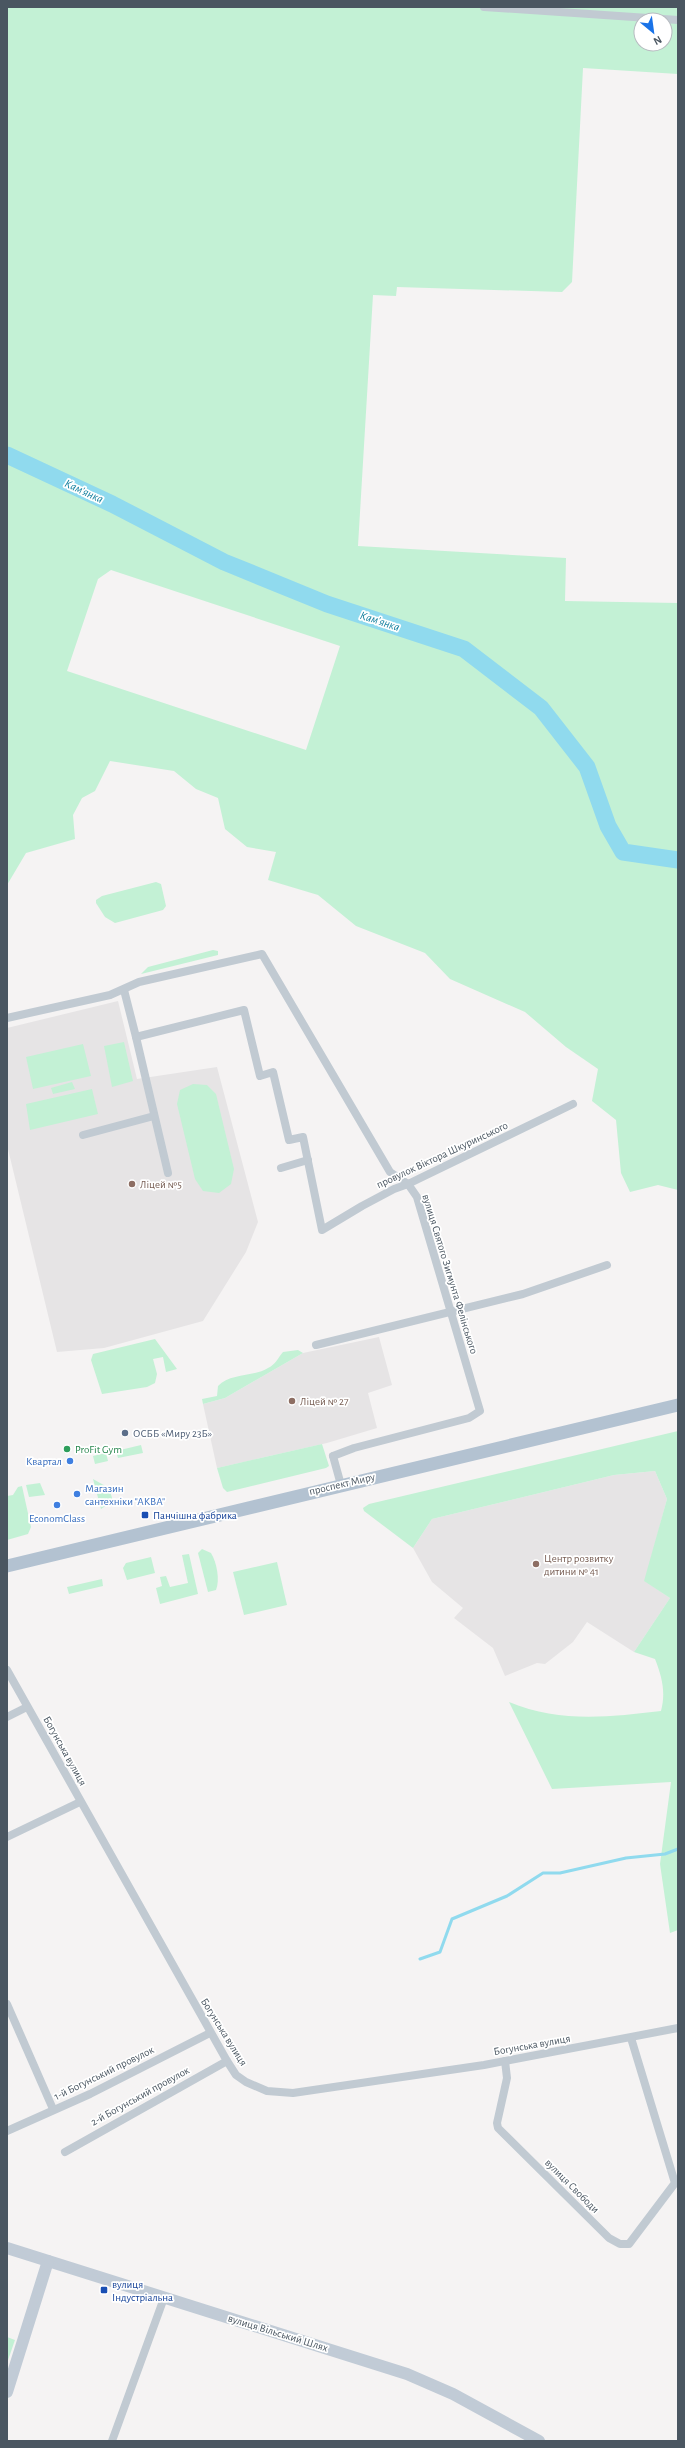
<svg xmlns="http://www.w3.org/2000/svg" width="685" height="2448" font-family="'Alegreya Sans',sans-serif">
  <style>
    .education { fill: #e6e4e5 }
    .green { fill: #c3f1d5; fill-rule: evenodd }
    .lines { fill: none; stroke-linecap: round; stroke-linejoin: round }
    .stream { stroke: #90daee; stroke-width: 3 }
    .river { stroke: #90daee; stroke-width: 17 }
    .street { stroke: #c1cad2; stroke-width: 8 }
    .secondary { stroke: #c1cbd6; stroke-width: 12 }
    .primary { stroke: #b3c2d1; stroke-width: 13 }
    .education-dot { fill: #8d6e63; stroke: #fff; stroke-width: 1.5 }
    .service-dot { fill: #5c6f8a; stroke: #fff; stroke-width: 1.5 }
    .leisure-dot { fill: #2e9e5b; stroke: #fff; stroke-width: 1.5 }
    .shop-dot { fill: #3f7fe0; stroke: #fff; stroke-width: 1.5 }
    .transit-dot { fill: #1a4fb4; stroke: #fff; stroke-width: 1.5 }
    .labels { text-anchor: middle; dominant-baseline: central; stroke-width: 3.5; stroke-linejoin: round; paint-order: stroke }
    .street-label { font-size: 11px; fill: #4a5661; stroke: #fff }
    .education-label { font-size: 11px; fill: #785e54; stroke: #fff; text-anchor: start }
    .service-label { font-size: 11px; fill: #4e5e75; stroke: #fff; text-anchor: start }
    .leisure-label { font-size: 11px; fill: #27864d; stroke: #fff; text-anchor: start }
    .shop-label { font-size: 11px; fill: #366cbe; stroke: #fff; text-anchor: end }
    .transit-label { font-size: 11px; fill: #164399; stroke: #fff; text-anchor: start }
    .water-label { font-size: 12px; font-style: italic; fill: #0c7c9b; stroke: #fff }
  </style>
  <rect width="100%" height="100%" fill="#f5f3f3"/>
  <!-- education -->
  <g class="education">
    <path d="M118 1001 137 1079 217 1067 258 1222 246 1252 203 1321 104 1348 57 1352 7 1145V1028Z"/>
    <path d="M379 1337 392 1385 368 1393 377 1428 327 1443 217 1468 203 1404 225 1398 303 1353Z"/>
    <path d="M655 1471 667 1499 645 1581 670 1598 634 1652 587 1622 573 1642 545 1664 537 1663 505 1676 493 1648 454 1618 463 1608 432 1582 413 1548 432 1519 614 1475Z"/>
  </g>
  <!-- green -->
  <g class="green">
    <path d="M7 7H678V74L583 68 572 282 562 292 397 287 396 296 373 295 358 546 566 558 565 601 678 603V1190L658 1185 630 1192 621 1173 616 1120 592 1101 598 1069 566 1047 525 1012 450 979 425 953 356 926 318 895 268 880 276 852 247 847 225 829 218 798 196 789 174 771 110 761 95 791 82 798 73 815 75 839 26 853 7 885ZM641 20H665V44H641ZM111 570 340 646 306 750 67 671 98 579Z"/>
    <path d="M156 882 161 884 166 906 163 910 115 923 105 917 96 903V900L102 896Z"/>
    <path d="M213 950 218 951V955L141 974 148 967Z"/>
    <path d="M124 1042 133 1081 112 1087 104 1046Z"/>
    <path d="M83 1044 91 1076 33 1089 26 1057Z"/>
    <path d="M72 1082 75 1089 53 1094 51 1088Z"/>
    <path d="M193 1084 207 1085 216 1094 234 1169 231 1184 219 1193 203 1191 195 1179 177 1104 180 1090Z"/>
    <path d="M92 1089 98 1114 30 1130 26 1104Z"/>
    <path d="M155 1339 177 1369 166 1372 163 1357 153 1359 157 1374 155 1383 147 1387 102 1394 91 1360 93 1354Z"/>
    <path d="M298 1350 303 1353 225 1398 203 1404 202 1399 217 1396 218 1386C230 1373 254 1377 268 1368 275 1365 278 1358 283 1352Z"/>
    <path d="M678 1431V1930L670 1933 660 1864 671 1782 552 1789 509 1702C559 1723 609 1717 661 1711 666 1692 662 1677 655 1659L634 1652 670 1598 644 1581 667 1499 655 1471 614 1475 432 1519 413 1548 364 1511 363 1508 369 1504Z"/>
    <path d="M322 1444 329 1466 326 1468 227 1492 223 1488 217 1468Z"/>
    <path d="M141 1445 143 1453 118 1458 116 1451Z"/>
    <path d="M106 1453 108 1461 95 1464 93 1456Z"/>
    <path d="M93 1479 109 1488 113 1501 101 1509Z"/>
    <path d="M40 1483 45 1495 29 1497 26 1485Z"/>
    <path d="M22 1486 31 1527 28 1534 7 1540V1496L13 1495 18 1487Z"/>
    <path d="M202 1549 211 1553C217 1563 220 1580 216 1590L208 1592 198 1553Z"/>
    <path d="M189 1554 198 1594 160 1604 156 1588 162 1586 160 1577 166 1576 170 1587 188 1583 182 1555Z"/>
    <path d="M151 1557 155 1573 127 1580 123 1568 126 1563Z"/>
    <path d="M277 1562 287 1605 244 1615 233 1572Z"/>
    <path d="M102 1579 103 1586 69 1594 67 1587Z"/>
    <path d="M7 2337 15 2340 7 2363Z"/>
  </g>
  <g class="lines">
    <!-- stream -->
    <path class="stream" d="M420 1959 440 1952 452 1919 507 1896 543 1873H560L626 1858 665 1854 678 1849"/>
    <!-- river -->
    <path class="river" d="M7 455 112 504 224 562 327 604 464 649 541 708 587 767 608 826 623 852 678 860"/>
    <!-- street -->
    <g class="street">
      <path d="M484 7 678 20"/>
      <path d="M124 990 136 1037 244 1010 260 1076 273 1072 289 1140 303 1137 322 1230 362 1206 394 1189 408 1184 573 1104"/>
      <path d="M7 1018 110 995 139 982 262 954 390 1172 408 1184 417 1197 480 1411 469 1418 354 1448 333 1456"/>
      <path d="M136 1037 168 1173"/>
      <path d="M83 1135 154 1116"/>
      <path d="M281 1168 308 1160"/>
      <path d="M316 1345 523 1294 607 1265"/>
      <path d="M333 1456 341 1485"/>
      <path d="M7 1670 227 2061 236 2075 246 2082 267 2091 293 2093 484 2065 678 2028"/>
      <path d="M7 1717 27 1707"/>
      <path d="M7 1837 80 1802"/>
      <path d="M7 2004 53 2109"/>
      <path d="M505 2061 507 2078 497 2123 498 2128 609 2238 620 2244H629L675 2183 631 2038"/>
      <path d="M7 2131 90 2094 210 2033"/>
      <path d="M65 2152 227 2061"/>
      <path d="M112 2441 164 2298"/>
    </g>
    <!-- secondary -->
    <g class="secondary">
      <path d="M7 2248 407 2374 453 2394 539 2441"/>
      <path d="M7 2392 48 2261"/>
    </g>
    <!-- primary -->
    <path class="primary" d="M7 1566 678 1405"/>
  </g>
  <!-- markers -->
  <g class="education-dot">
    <circle cx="132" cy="1184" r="4"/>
    <circle cx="292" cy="1401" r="4"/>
    <circle cx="536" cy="1564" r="4"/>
  </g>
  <circle class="service-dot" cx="125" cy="1433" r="4"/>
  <circle class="leisure-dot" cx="67" cy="1449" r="4"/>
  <g class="shop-dot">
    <circle cx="70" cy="1461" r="4"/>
    <circle cx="77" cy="1494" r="4"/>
    <circle cx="57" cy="1505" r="4"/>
  </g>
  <g class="transit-dot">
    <rect x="141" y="1511" width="8" height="8" rx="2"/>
    <rect x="100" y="2286" width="8" height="8" rx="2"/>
  </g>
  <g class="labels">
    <!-- street labels -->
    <g class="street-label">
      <text transform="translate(442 1155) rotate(-25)">провулок Віктора Шкуринського</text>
      <text transform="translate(450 1274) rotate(73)">вулиця Святого Зигмунта Фелінського</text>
      <text transform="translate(342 1484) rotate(-13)">проспект Миру</text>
      <text transform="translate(65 1751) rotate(61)">Богунська вулиця</text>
      <text transform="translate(224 2032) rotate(58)">Богунська вулиця</text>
      <text transform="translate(532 2045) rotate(-10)">Богунська вулиця</text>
      <text transform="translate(104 2073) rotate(-26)">1-й Богунський провулок</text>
      <text transform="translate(140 2096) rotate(-29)">2-й Богунський провулок</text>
      <text transform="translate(572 2186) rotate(45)">вулиця Свободи</text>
      <text transform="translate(278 2333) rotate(17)">вулиця Вільський Шлях</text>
    </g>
    <!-- education labels -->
    <g class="education-label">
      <text x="140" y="1184">Ліцей №5</text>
      <text x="300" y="1401">Ліцей № 27</text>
      <text x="544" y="1558">Центр розвитку<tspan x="544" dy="13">дитини № 41</tspan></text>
    </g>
    <!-- service labels -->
    <g class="service-label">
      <text x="133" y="1433">ОСББ «Миру 23Б»</text>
    </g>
    <!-- leisure labels -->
    <g class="leisure-label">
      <text x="75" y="1449">ProFit Gym</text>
    </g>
    <!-- shop labels -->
    <g class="shop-label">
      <text x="62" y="1461">Квартал</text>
      <text x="85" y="1488" text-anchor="start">Магазин<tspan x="85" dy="13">сантехніки "АКВА"</tspan></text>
      <text x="57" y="1518" text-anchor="middle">EconomClass</text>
    </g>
    <!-- transit labels -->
    <g class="transit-label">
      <text x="153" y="1515">Панчішна фабрика</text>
      <text x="112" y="2284">вулиця<tspan x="112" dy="13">Індустріальна</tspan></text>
    </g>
    <!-- water labels -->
    <g class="water-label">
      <text transform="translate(84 491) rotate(25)">Кам'янка</text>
      <text transform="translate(380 621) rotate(18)">Кам'янка</text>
    </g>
  </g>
  <!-- border -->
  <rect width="685" height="2448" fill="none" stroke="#4a5661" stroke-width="16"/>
  <!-- north arrow -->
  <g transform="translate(653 32) rotate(151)"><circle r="19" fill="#ffffff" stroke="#b7bbc0"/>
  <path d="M0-3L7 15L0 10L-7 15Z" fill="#1a73e8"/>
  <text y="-6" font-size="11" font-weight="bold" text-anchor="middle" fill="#4a5661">N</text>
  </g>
</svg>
